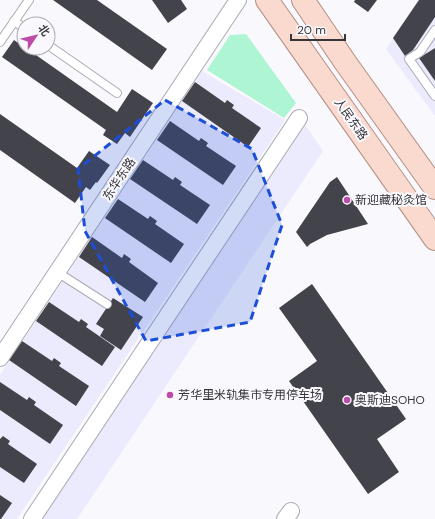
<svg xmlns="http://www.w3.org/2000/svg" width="435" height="519" font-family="'DM Sans','Noto Sans SC',sans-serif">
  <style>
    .built { fill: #ebebfd }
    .green { fill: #adf5d3 }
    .building { fill: #43434c }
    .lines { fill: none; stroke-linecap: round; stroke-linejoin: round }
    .lane-casing { stroke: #abaab5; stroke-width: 10 }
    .street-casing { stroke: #abaab5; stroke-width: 18 }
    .primary-casing { stroke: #b38f85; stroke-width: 24 }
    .lane { stroke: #fff; stroke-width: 8 }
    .street { stroke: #fff; stroke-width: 16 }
    .primary { stroke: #fad9ce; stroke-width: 22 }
    .marked { fill: #1d4ed8; fill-opacity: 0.2; stroke: #1d4ed8; stroke-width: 3; stroke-dasharray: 8 5; stroke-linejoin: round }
    .poi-dot { fill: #bc4ca8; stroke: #f9f9fd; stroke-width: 1.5 }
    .labels { text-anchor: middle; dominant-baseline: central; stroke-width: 4; stroke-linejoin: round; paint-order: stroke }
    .street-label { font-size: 12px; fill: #36363a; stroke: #f9f9fd }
    .poi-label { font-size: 12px; fill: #36363a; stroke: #f9f9fd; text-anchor: start }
  </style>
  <rect width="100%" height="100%" fill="#f9f9fd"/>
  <!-- built -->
  <g class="built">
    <path d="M418 0H435V116L386 49Z"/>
    <path d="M202 71 285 120 17 519H0V375Z"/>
    <path d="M296 111 323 151 77 519H25Z"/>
  </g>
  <!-- green -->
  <path class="green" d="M246 34 296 103 284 118 207 70 230 35Z"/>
  <!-- building -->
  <g class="building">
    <path d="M53 0H97L167 49 152 70Z"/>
    <path d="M152 0H181L187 9 168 23Z"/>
    <path d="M355 0H377L368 12 354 2Z"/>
    <path d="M419 0H435V17L413 50 405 56 393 38Z"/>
    <path d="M14 40 24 47V48H26L117 112 132 89 153 103 130 137 125 133 117 144 103 135 106 130 2 57Z"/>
    <path d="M435 48V81L419 58Z"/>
    <path d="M195 82 225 103 227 100 234 105 232 108 261 128 248 147 182 101Z"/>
    <path d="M0 114 77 168 89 151 110 165 97 183 96 182 90 190 86 187 75 203 0 150Z"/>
    <path d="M170 121 199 141 201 138 208 143 206 146 236 166 223 185 157 140Z"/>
    <path d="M143 160 173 180 175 177 182 182 180 185 210 205 197 224 130 179Z"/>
    <path d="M337 177 368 224 327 235 310 244 307 247 296 232 330 182Z"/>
    <path d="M118 199 148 219 150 216 157 221 155 224 184 244 171 263 105 218Z"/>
    <path d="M92 237 122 258 124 254 131 259 129 262 158 283 145 302 79 257Z"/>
    <path d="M312 284 406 419 377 439 399 472 368 494 289 381 317 361 279 308Z"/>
    <path d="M113 298 143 317 121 350 100 336 104 329 96 324Z"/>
    <path d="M49 302 79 322 81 319 88 324 86 327 115 347 102 366 36 321Z"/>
    <path d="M22 341 52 361 54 358 61 363 59 366 89 386 76 406 9 360Z"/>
    <path d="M0 382 27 400 29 397 36 402 34 405 63 425 50 444 0 410Z"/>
    <path d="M3 436 10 441 8 444 37 464 24 483 0 467V439Z"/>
    <path d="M0 495 12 503 1 519H0Z"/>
  </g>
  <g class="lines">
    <defs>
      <g id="lane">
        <path d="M14 21 24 28"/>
        <path d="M435 30 420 52 409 59 435 96"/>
        <path d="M0 42 29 0"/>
        <path d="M48 45 117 93"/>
        <path d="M57 272 107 304"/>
      </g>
      <g id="street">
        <path d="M0 358 238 0"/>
        <path d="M32 519 299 118"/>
        <path d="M285 519 291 511"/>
      </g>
      <g id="primary">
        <path d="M267 0 435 239"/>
        <path d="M303 0 345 62 435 188"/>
      </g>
    </defs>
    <!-- lane casing -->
    <use href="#lane" class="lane-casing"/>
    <!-- street casing -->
    <use href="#street" class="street-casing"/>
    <!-- primary casing -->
    <use href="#primary" class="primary-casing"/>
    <!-- lane -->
    <use href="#lane" class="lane"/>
    <!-- street -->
    <use href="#street" class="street"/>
    <!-- primary -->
    <use href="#primary" class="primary"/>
  </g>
  <!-- marked area -->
  <path class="marked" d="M165 100 252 149 282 225 250 322 146 341 85 231 78 169Z"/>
  <!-- markers -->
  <g class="poi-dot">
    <circle cx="347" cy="200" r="4"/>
    <circle cx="170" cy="395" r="4"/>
    <circle cx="347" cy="400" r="4"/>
  </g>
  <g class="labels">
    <!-- street labels -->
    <g class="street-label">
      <text transform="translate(351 119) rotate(55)">人民东路</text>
      <text transform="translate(119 179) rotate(-56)">东华东路</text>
    </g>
    <!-- poi labels -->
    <g class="poi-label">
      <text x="355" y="200">新迎藏秘灸馆</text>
      <text x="178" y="395">芳华里米轨集市专用停车场</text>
      <text x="355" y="400">奥斯迪SOHO</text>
    </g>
  </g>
  <!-- north arrow -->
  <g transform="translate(36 36) rotate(55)"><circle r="19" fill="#f9f9fd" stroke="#ababaf"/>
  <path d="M0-3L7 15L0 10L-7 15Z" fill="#bc4ca8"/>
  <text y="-6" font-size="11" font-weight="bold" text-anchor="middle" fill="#36363a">北</text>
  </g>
  <!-- scale -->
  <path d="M291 34v6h54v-6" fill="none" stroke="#36363a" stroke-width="2"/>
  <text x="297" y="34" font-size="12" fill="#36363a" stroke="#f9f9fd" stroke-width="3" paint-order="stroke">20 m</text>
</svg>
